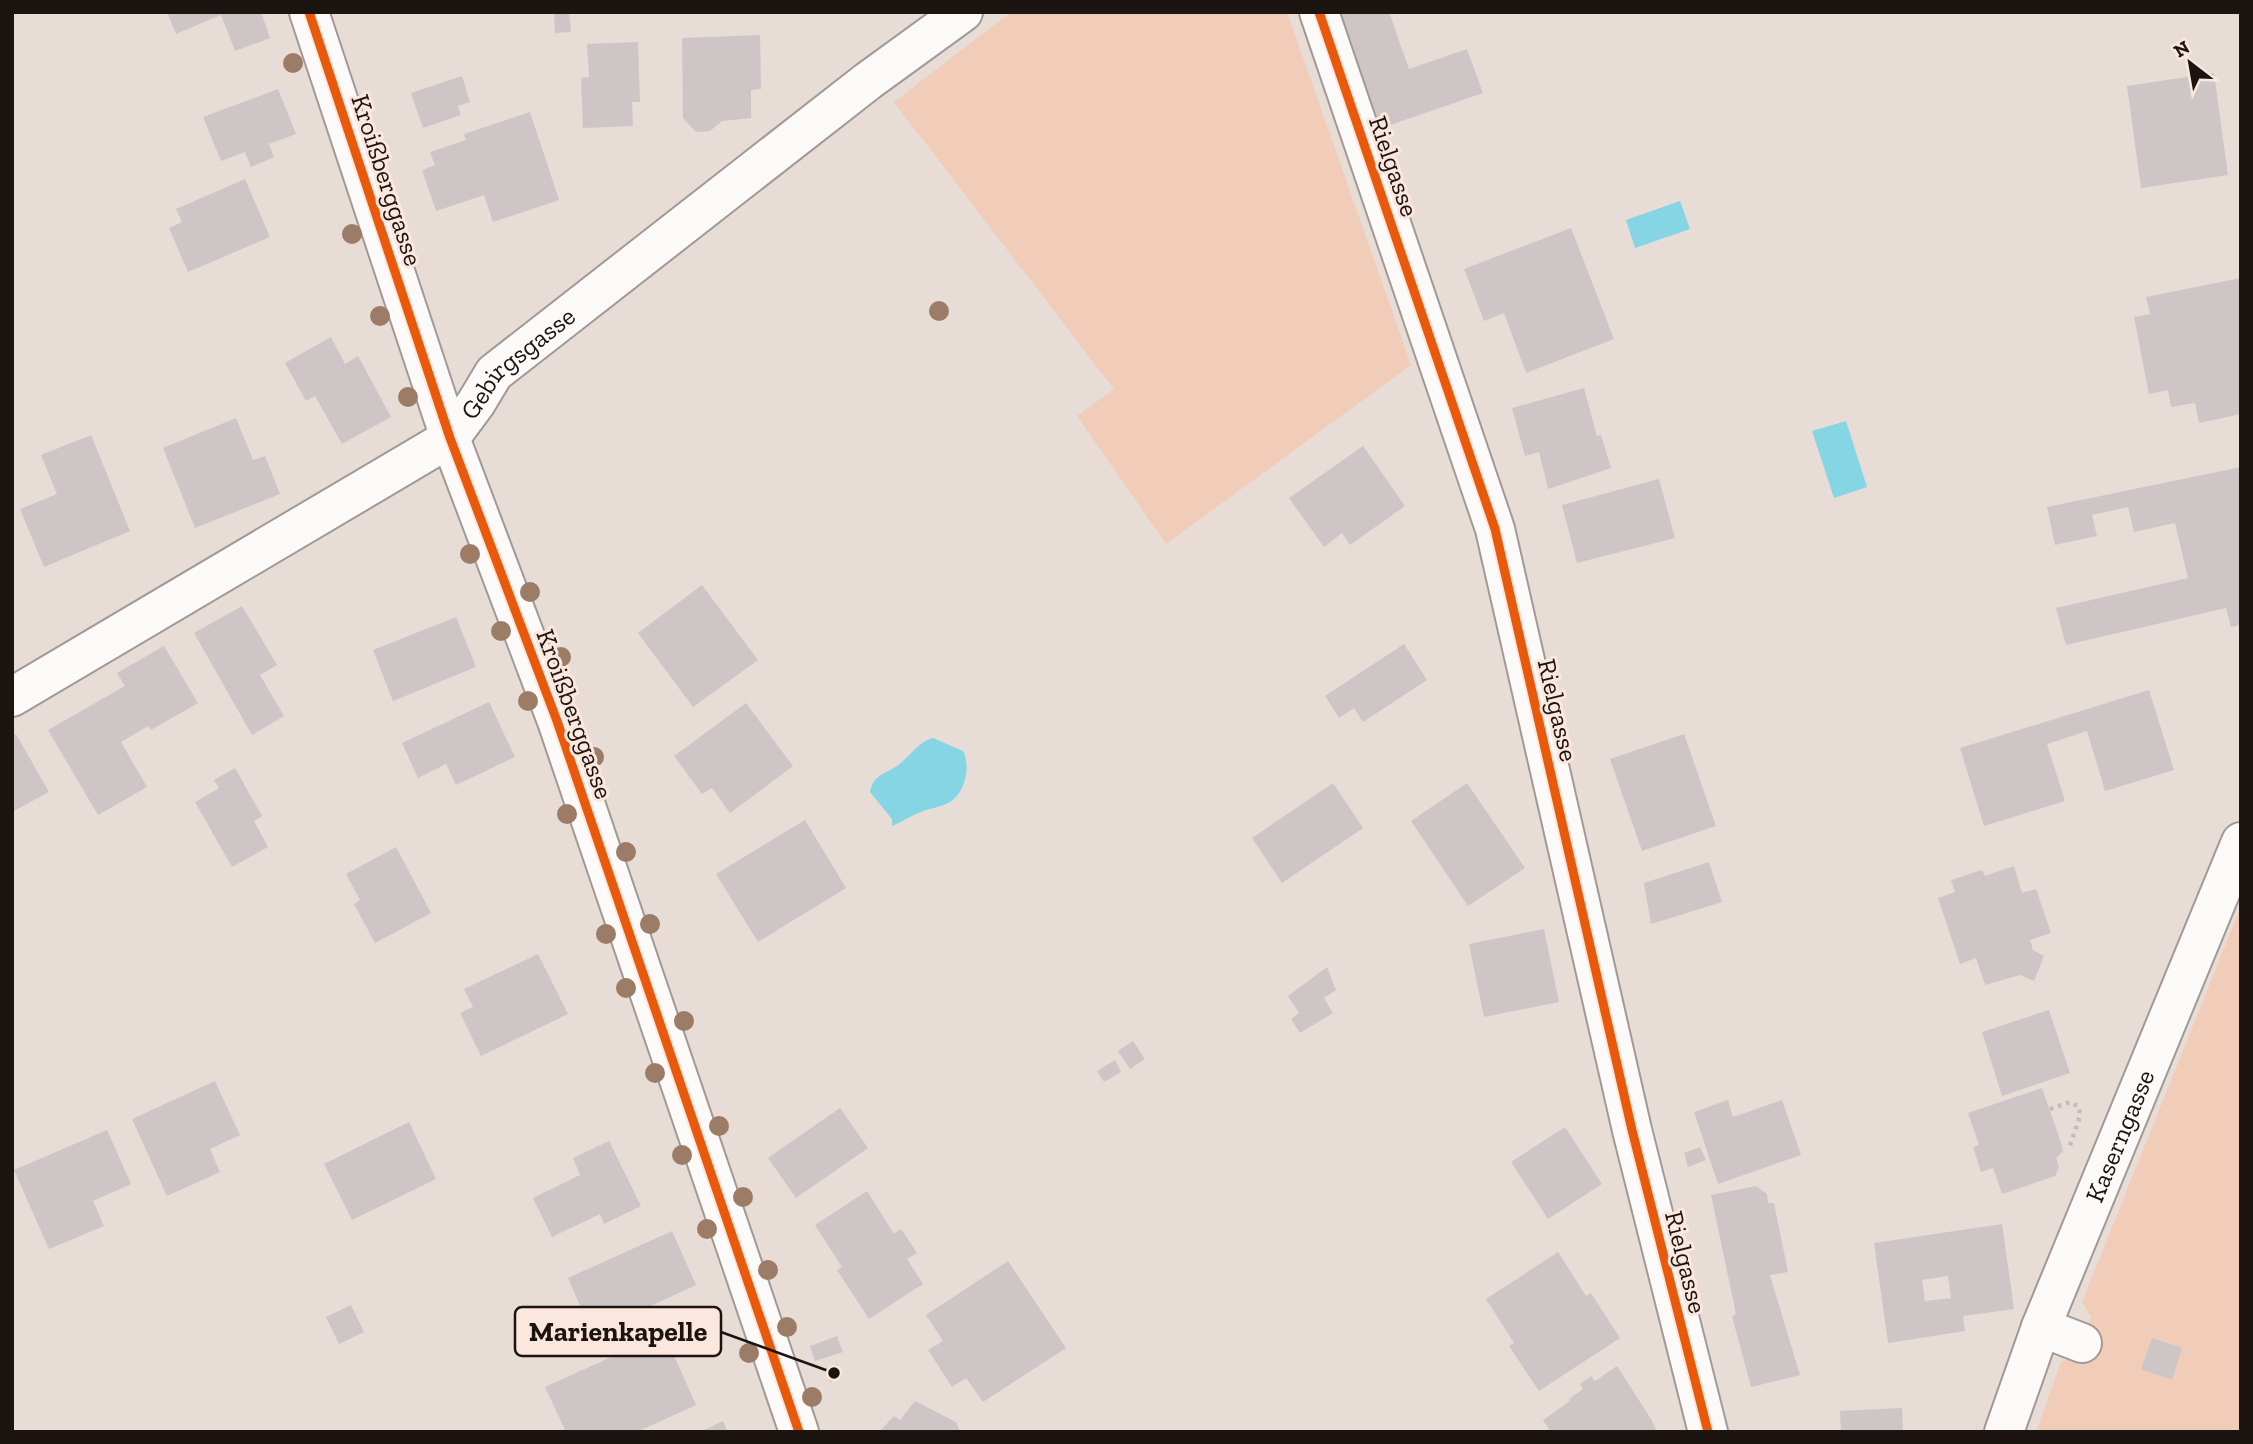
<svg xmlns="http://www.w3.org/2000/svg" width="2253" height="1444" font-family="'Zilla Slab',serif">
  <style>
    .green { fill: #f1ccb8 }
    .water { fill: #85d5e5 }
    .building { fill: #cec6c6; fill-rule: evenodd }
    .lines { fill: none; stroke-linecap: round; stroke-linejoin: round }
    .minor-casing { stroke: #a29995; stroke-width: 42 }
    .path { stroke: #c1bdbc; stroke-width: 4.5; stroke-dasharray: 3.5 5; stroke-linecap: butt }
    .minor { stroke: #fbfaf9; stroke-width: 38 }
    .cycleway-casing { stroke: #fbe7dd; stroke-width: 13 }
    .cycleway { stroke: #e8590c; stroke-width: 9 }
    .tree { fill: #9c7b67 }
    .labels { text-anchor: middle; dominant-baseline: central; stroke-width: 6; stroke-linejoin: round; paint-order: stroke }
    .street-label { font-size: 26px; fill: #1b1411; stroke: #fbe7dd }
    .leader { fill: none; stroke: #1b1411; stroke-width: 2.5 }
    .callout-dot { fill: #1b1411; stroke: #fbe7dd; stroke-width: 2.5 }
    .callout { fill: #fbe7dd; stroke: #1b1411; stroke-width: 2.5 }
    .callout-label { font-size: 28px; text-anchor: middle; font-weight: bold; fill: #1b1411 }
  </style>
  <rect width="100%" height="100%" fill="#e7dcd6"/>
  <!-- green -->
  <g class="green">
    <path d="M1011 12H1287L1411 365 1166 544 1077 416 1114 389 894 102Z"/>
    <path d="M2241 906V1432H2036L2061 1362 2077 1356 2091 1317 2082 1302Z"/>
  </g>
  <!-- water -->
  <g class="water">
    <path d="M1680 201 1690 229 1635 248 1626 220Z"/>
    <path d="M1846 421 1867 487 1834 498 1812 431Z"/>
    <path d="M933 738 963 751C971 766 965 793 950 802 942 807 931 808 923 811 912 815 902 822 892 826V819L870 792C874 772 889 774 902 762 913 753 917 743 933 738Z"/>
  </g>
  <!-- building -->
  <g class="building">
    <path d="M167 12H261L270 38 235 51 221 15 176 34Z"/>
    <path d="M554 12H569L571 32 555 33Z"/>
    <path d="M1337 12H1389L1409 69 1467 49 1483 93 1373 131Z"/>
    <path d="M760 35 761 89 751 90V118L722 121 710 131 696 132 683 118 682 38Z"/>
    <path d="M638 42 640 102H632L633 126 583 128 581 78 589 77 587 44Z"/>
    <path d="M2214 73 2228 175 2141 188 2127 86Z"/>
    <path d="M462 76 470 102 458 106 461 115 423 128 411 93Z"/>
    <path d="M278 89 296 134 269 144 274 157 251 167 245 152 221 161 203 117Z"/>
    <path d="M530 112 559 200 493 222 484 195 436 211 422 170 435 165 430 152 466 140 464 134Z"/>
    <path d="M245 179 270 237 188 272 169 228 182 222 176 209Z"/>
    <path d="M1571 228 1614 339 1526 373 1504 313 1484 321 1464 269Z"/>
    <path d="M2241 278V414L2199 423 2195 403 2171 407 2168 390 2149 394 2134 317 2150 314 2146 297Z"/>
    <path d="M331 337 345 364 358 356 391 417 342 444 315 396 306 401 285 363Z"/>
    <path d="M1584 388 1597 436 1601 435 1611 468 1548 489 1539 452 1525 456 1512 408Z"/>
    <path d="M236 418 253 460 265 456 280 494 195 528 163 448Z"/>
    <path d="M91 435 130 531 44 567 20 509 57 494 41 455Z"/>
    <path d="M1363 446 1405 506 1350 545 1342 533 1324 547 1289 498Z"/>
    <path d="M2241 467V625L2231 627 2226 608 2066 645 2056 608 2188 578 2175 523 2134 532 2128 507 2092 515 2097 536 2055 545 2047 507Z"/>
    <path d="M1659 479 1675 538 1577 563 1562 505Z"/>
    <path d="M702 585 758 660 693 707 638 633Z"/>
    <path d="M242 606 277 665 260 675 284 716 252 735 194 633Z"/>
    <path d="M456 617 476 667 393 701 373 650Z"/>
    <path d="M1404 644 1427 680 1363 722 1354 708 1339 718 1325 696Z"/>
    <path d="M164 646 198 703 151 730 148 726 121 742 147 787 98 815 48 730 125 686 117 673Z"/>
    <path d="M2149 690 2174 770 2105 791 2087 731 2047 744 2065 801 1984 826 1960 748Z"/>
    <path d="M489 702 515 757 456 785 446 764 418 778 402 743Z"/>
    <path d="M746 703 793 766 730 813 712 788 702 794 674 756Z"/>
    <path d="M16 734 49 792 12 812V736Z"/>
    <path d="M1684 734 1716 826 1642 851 1610 759Z"/>
    <path d="M235 768 262 816 254 821 268 847 232 867 195 802 219 788 214 780Z"/>
    <path d="M1333 783 1363 828 1282 883 1252 838Z"/>
    <path d="M1467 783 1525 868 1468 906 1411 821Z"/>
    <path d="M805 820 846 888 758 942 716 874Z"/>
    <path d="M396 847 431 913 375 943 354 904 360 900 346 874Z"/>
    <path d="M1709 862 1722 902 1651 924 1644 883Z"/>
    <path d="M2014 866 2022 893 2036 889 2051 933 2030 940 2033 950 2044 956 2034 981 2020 975 1985 985 1976 958 1960 964 1938 898 1955 892 1951 880 1982 870 1985 876Z"/>
    <path d="M1544 929 1559 1002 1484 1017 1469 944Z"/>
    <path d="M538 954 568 1014 481 1056 460 1013 473 1007 464 989Z"/>
    <path d="M1327 967 1336 990 1324 998 1333 1013 1300 1033 1291 1019 1299 1013 1288 996Z"/>
    <path d="M2049 1010 2070 1073 2002 1096 1982 1032Z"/>
    <path d="M1133 1041 1145 1059 1130 1069 1118 1051Z"/>
    <path d="M1115 1060 1121 1072 1104 1082 1097 1071Z"/>
    <path d="M215 1081 240 1135 210 1149 220 1172 167 1196 132 1119Z"/>
    <path d="M2042 1088 2062 1146 2063 1151 2056 1158 2059 1168 2055 1176 2002 1194 1993 1168 1981 1172 1973 1147 1979 1145 1968 1113Z"/>
    <path d="M1728 1100 1733 1117 1782 1100 1801 1155 1718 1184 1694 1112Z"/>
    <path d="M840 1108 868 1148 796 1198 768 1158Z"/>
    <path d="M409 1122 436 1179 352 1220 324 1164Z"/>
    <path d="M1565 1127 1602 1184 1548 1219 1511 1162Z"/>
    <path d="M107 1130 131 1184 93 1201 104 1226 49 1249 14 1170Z"/>
    <path d="M609 1141 641 1206 604 1224 600 1214 552 1237 533 1198 580 1175 573 1158Z"/>
    <path d="M1700 1147 1706 1160 1688 1167 1684 1153Z"/>
    <path d="M1756 1186 1767 1194 1768 1203H1774L1788 1272 1770 1275 1800 1375 1751 1387 1732 1316 1736 1314 1711 1195Z"/>
    <path d="M867 1191 894 1234 901 1229 917 1253 907 1259 923 1284 869 1319 837 1270 842 1267 815 1225Z"/>
    <path d="M2002 1224 2014 1309 1963 1316 1965 1331 1888 1343 1874 1243ZM1948 1276 1951 1298 1925 1301 1922 1280Z"/>
    <path d="M672 1231 696 1285 592 1333 568 1278Z"/>
    <path d="M1558 1252 1586 1296 1591 1293 1620 1338 1539 1391 1509 1346 1514 1343 1486 1299Z"/>
    <path d="M1008 1261 1066 1348 983 1402 966 1378 952 1387 928 1350 943 1341 926 1315Z"/>
    <path d="M351 1305 364 1332 339 1344 326 1317Z"/>
    <path d="M664 1333 696 1405 637 1432H566L545 1387Z"/>
    <path d="M837 1336 843 1352 815 1361 810 1346Z"/>
    <path d="M2152 1338 2182 1348 2172 1380 2141 1369Z"/>
    <path d="M837 1364 842 1378 830 1382 826 1368Z"/>
    <path d="M1617 1366 1651 1419 1657 1432H1551L1543 1420 1570 1401 1569 1399 1583 1389 1580 1384 1591 1376 1595 1381Z"/>
    <path d="M915 1401 956 1422 960 1432H879L894 1416 900 1420Z"/>
    <path d="M1902 1408 1903 1432H1841L1840 1411Z"/>
    <path d="M723 1421 728 1432H700Z"/>
  </g>
  <g class="lines">
    <defs>
      <g id="minor">
        <path d="M309 12 450 438 557 721 799 1432"/>
        <path d="M1319 12 1495 529 1632 1130 1708 1432"/>
        <path id="s1" d="M12 697 450 438 476 403 494 373 868 81 963 12"/>
        <path d="M2041 1327 2082 1343"/>
        <path id="s2" d="M2004 1432 2041 1327 2241 842"/>
      </g>
    </defs>
    <!-- minor casing -->
    <use href="#minor" class="minor-casing"/>
    <!-- path -->
    <path class="path" d="M2050 1109 2070 1102 2079 1107 2080 1116 2069 1148"/>
    <!-- minor -->
    <use href="#minor" class="minor"/>
    <defs>
      <g id="cycleway">
        <path d="M309 12 450 438 557 721 799 1432"/>
        <path d="M1319 12 1495 529 1632 1130 1708 1432"/>
      </g>
    </defs>
    <!-- cycleway casing -->
    <use href="#cycleway" class="cycleway-casing"/>
    <!-- cycleway -->
    <use href="#cycleway" class="cycleway"/>
  </g>
  <!-- trees -->
  <g class="tree">
    <circle cx="293" cy="63" r="10"/>
    <circle cx="352" cy="234" r="10"/>
    <circle cx="939" cy="311" r="10"/>
    <circle cx="380" cy="316" r="10"/>
    <circle cx="408" cy="397" r="10"/>
    <circle cx="470" cy="554" r="10"/>
    <circle cx="530" cy="592" r="10"/>
    <circle cx="501" cy="631" r="10"/>
    <circle cx="561" cy="657" r="10"/>
    <circle cx="528" cy="701" r="10"/>
    <circle cx="594" cy="757" r="10"/>
    <circle cx="567" cy="814" r="10"/>
    <circle cx="626" cy="852" r="10"/>
    <circle cx="650" cy="924" r="10"/>
    <circle cx="606" cy="934" r="10"/>
    <circle cx="626" cy="988" r="10"/>
    <circle cx="684" cy="1021" r="10"/>
    <circle cx="655" cy="1073" r="10"/>
    <circle cx="719" cy="1126" r="10"/>
    <circle cx="682" cy="1155" r="10"/>
    <circle cx="743" cy="1197" r="10"/>
    <circle cx="707" cy="1229" r="10"/>
    <circle cx="768" cy="1270" r="10"/>
    <circle cx="787" cy="1327" r="10"/>
    <circle cx="749" cy="1353" r="10"/>
    <circle cx="812" cy="1397" r="10"/>
  </g>
  <g class="labels">
    <!-- street labels -->
    <g class="street-label">
      <text transform="translate(1394 166) rotate(71)">Rielgasse</text>
      <text transform="translate(387 180) rotate(72)">Kroißberggasse</text>
      <text stroke="none"><textPath href="#s1" startOffset="611">Gebirgsgasse</textPath></text>
      <text transform="translate(1558 710) rotate(77)">Rielgasse</text>
      <text transform="translate(575 714) rotate(70)">Kroißberggasse</text>
      <text stroke="none"><textPath href="#s2" startOffset="318">Kaserngasse</textPath></text>
      <text transform="translate(1686 1262) rotate(76)">Rielgasse</text>
    </g>
  </g>
  <!-- callouts -->
  <path class="leader" d="M834 1373L721 1332"/>
  <circle class="callout-dot" cx="834" cy="1373" r="7"/>
  <rect class="callout" x="515" y="1307" width="206" height="49" rx="7"/>
  <g class="callout-label">
    <text x="618" y="1341">Marienkapelle</text>
  </g>
  <!-- border -->
  <rect width="2253" height="1444" fill="none" stroke="#1b1411" stroke-width="28"/>
  <!-- north arrow -->
  <g transform="translate(2190 63) rotate(329)" stroke="#fbe7dd" stroke-width="5" paint-order="stroke">
  <path d="M0-5L12 26L0 18L-12 26Z" fill="#1b1411"/>
  <text y="-10" font-size="19" font-weight="bold" text-anchor="middle" fill="#1b1411">N</text>
  </g>
</svg>
